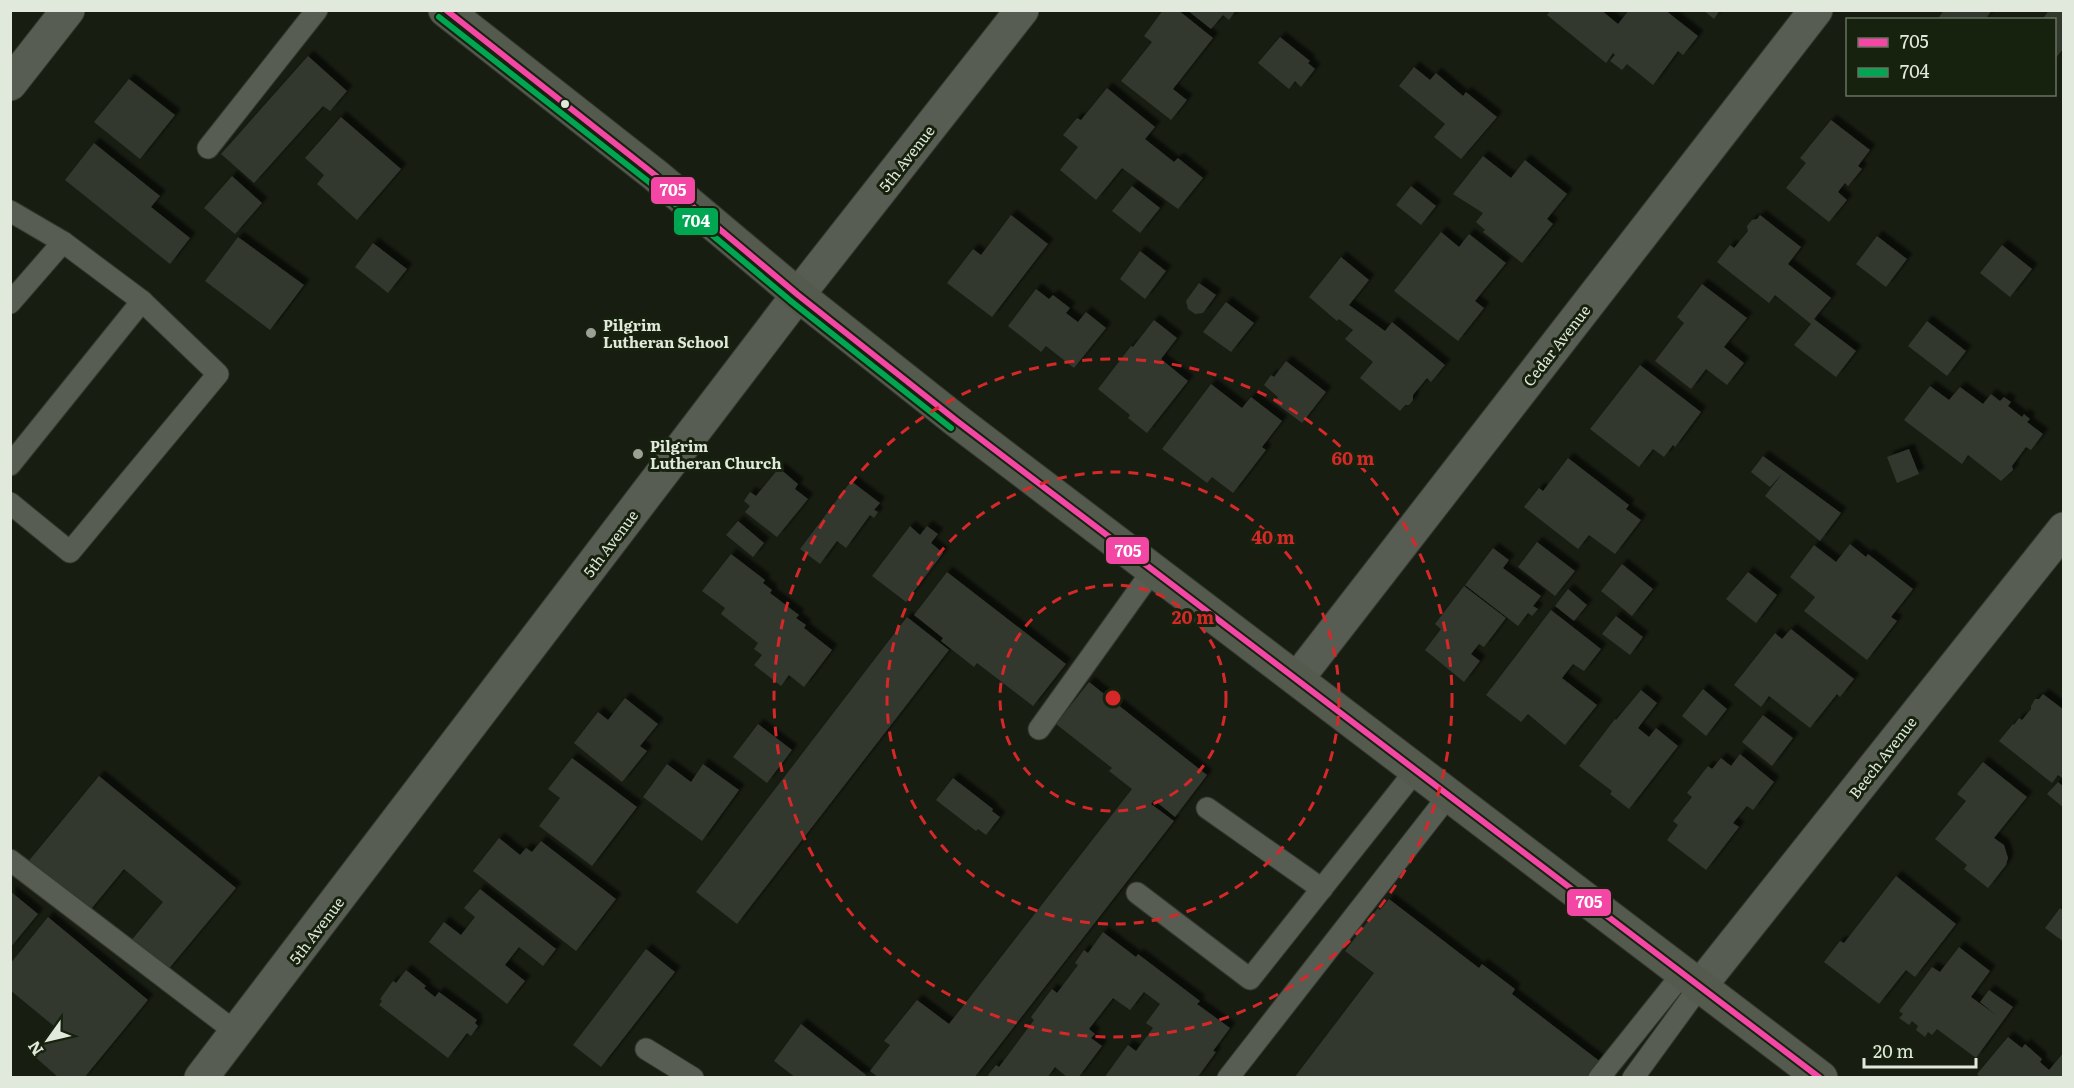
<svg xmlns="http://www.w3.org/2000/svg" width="2074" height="1088" font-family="Literata,serif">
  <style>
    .building { fill: #33372e; filter: url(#shadow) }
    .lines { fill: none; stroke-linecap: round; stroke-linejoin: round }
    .service-casing { stroke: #343830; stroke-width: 23 }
    .minor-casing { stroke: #343830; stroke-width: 35 }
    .tertiary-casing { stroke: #343830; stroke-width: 35 }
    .primary-casing { stroke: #343830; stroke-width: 35 }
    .service { stroke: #585d54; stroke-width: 21 }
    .minor { stroke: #585d54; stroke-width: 33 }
    .tertiary { stroke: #585d54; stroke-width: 33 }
    .primary { stroke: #545a4e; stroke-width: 33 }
    .bus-1-casing { stroke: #17220e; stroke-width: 10 }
    .bus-2-casing { stroke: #17220e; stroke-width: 10 }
    .bus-1 { stroke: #f346a5; stroke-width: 6 }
    .bus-2 { stroke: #00a651; stroke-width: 6 }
    .ring { fill: none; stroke: #d62828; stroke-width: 3; stroke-dasharray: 10 8 }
    .bus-dot { fill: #e1e9dc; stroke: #17220e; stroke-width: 2 }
    .poi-dot { fill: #9ba295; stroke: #17220e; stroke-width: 2 }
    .labels { text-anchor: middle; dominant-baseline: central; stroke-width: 6; stroke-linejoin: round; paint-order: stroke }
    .street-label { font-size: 15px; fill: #e1e9dc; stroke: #17220e }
    .poi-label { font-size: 15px; font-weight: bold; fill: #e1e9dc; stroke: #17220e; text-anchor: start }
    .centre { fill: #d62828; stroke: #17220e; stroke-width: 3 }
    .ring-label { font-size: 18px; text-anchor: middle; font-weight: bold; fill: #d62828; stroke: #17220e; stroke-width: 6; stroke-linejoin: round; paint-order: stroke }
    .line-badge { stroke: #17220e; stroke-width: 2 }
    .badge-label { font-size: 16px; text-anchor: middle; font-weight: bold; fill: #fff }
  </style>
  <defs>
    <filter id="shadow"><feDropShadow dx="5.5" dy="-5.5" stdDeviation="1.5" flood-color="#0009"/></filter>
  </defs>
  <rect width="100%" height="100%" fill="#181d12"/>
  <!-- building -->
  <g class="building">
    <path d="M1163 10H1178L1213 38 1173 89 1187 100 1171 120 1121 81 1152 42 1144 36Z"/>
    <path d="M1187 10H1236L1229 20 1223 15 1211 29Z"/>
    <path d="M1551 10H1597L1599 12 1601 10 1618 24 1629 10H1665L1698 36 1683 55 1678 51 1653 85 1627 64 1622 70 1610 61 1615 55 1613 53 1606 63 1547 15Z"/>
    <path d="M1703 10H1720L1714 19Z"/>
    <path d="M1944 10H1992L1985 20H1937Z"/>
    <path d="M2049 10H2064V48L2054 60V20H2042Z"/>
    <path d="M1280 37 1310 61 1308 63 1315 69 1301 87 1295 81 1289 89 1258 63Z"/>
    <path d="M308 56 347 91 330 111 323 106 254 183 221 154Z"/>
    <path d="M1414 67 1430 80 1436 73 1463 96 1466 92 1497 117 1461 159 1434 137 1445 124 1399 86Z"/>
    <path d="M129 79 175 115 140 159 94 122Z"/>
    <path d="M1107 88 1155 127 1145 139 1174 162 1178 158 1203 178 1178 209 1122 168 1096 200 1060 170 1078 147 1063 135 1077 118 1081 120Z"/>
    <path d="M341 117 401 169 357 220 317 184 324 175 305 158Z"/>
    <path d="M1831 120 1870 150 1858 166 1862 169 1848 186 1845 183 1838 192 1847 200 1829 222 1786 188 1806 163 1800 158Z"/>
    <path d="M94 143 160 196 151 207 190 238 170 264 65 180Z"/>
    <path d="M1483 156 1511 178 1525 160 1567 194 1547 219 1553 224 1522 263 1483 232 1485 230 1476 222 1483 213 1453 194Z"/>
    <path d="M232 176 262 203 235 234 204 208Z"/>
    <path d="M1132 186 1160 208 1140 233 1112 211Z"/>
    <path d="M1411 186 1436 206 1421 225 1396 205Z"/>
    <path d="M1011 215 1048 244 992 317 947 283 973 249 981 255Z"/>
    <path d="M1760 215 1801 247 1788 264 1831 298 1814 319 1856 351 1836 377 1794 345 1811 324 1775 295 1769 303 1717 262 1730 245 1734 248 1748 231 1747 226 1752 220 1757 219Z"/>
    <path d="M1441 232 1459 247 1469 234 1506 263 1475 301 1484 308 1458 341 1394 291Z"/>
    <path d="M1877 236 1907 259 1886 287 1856 264Z"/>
    <path d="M238 237 304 285 270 330 205 281Z"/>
    <path d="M373 243 407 269 388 293 355 267Z"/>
    <path d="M2002 245 2032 269 2010 297 1980 273Z"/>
    <path d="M1140 251 1166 271 1145 299 1120 279Z"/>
    <path d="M1341 257 1369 280 1349 305 1385 331 1392 322 1445 365 1431 382 1427 378 1413 395V400L1409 405H1405L1400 411 1360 378 1373 362 1345 339 1353 330 1339 319 1337 321 1309 297Z"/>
    <path d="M1199 283 1216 295 1203 313 1195 314 1188 309 1186 301Z"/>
    <path d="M1702 284 1747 318 1724 347 1744 363 1727 385 1706 369 1691 389 1655 361 1684 323 1677 317Z"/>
    <path d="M1036 289 1049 299 1053 295 1070 308 1066 313 1078 322 1086 312 1106 328 1074 368 1046 346 1041 352 1008 326Z"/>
    <path d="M1226 302 1254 323 1231 352 1203 332Z"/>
    <path d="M1154 320 1177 338 1161 359 1188 381 1147 433 1128 418 1130 415 1098 389 1131 346 1133 347Z"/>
    <path d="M1927 321 1966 351 1947 376 1908 346Z"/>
    <path d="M1286 361 1326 392 1302 423 1274 402 1278 397 1264 385 1271 375 1274 377Z"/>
    <path d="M1640 365 1701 412 1675 447 1673 445 1664 457 1653 449 1639 467 1590 429Z"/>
    <path d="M1211 384 1242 408 1251 397 1282 421 1262 447 1266 450 1233 493 1212 477 1207 483 1162 449Z"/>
    <path d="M1930 386 1949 400 1960 387 1983 404 1991 394 2000 401 2004 397 2011 402 2008 406 2022 417 2024 414 2030 419 2027 422 2043 434 2031 450 2026 447 2012 466 2013 470 2001 481 1968 455 1962 464 1904 420Z"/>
    <path d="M1909 449 1919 474 1897 483 1887 457Z"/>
    <path d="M1763 456 1841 513 1820 541 1765 496 1782 474 1770 487 1751 472Z"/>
    <path d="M1568 458 1629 505 1626 509 1641 520 1615 554 1589 535 1578 549 1524 507 1539 488 1543 491Z"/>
    <path d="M779 468 798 484 795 489 808 499 777 537 745 512 750 506 744 501 750 492 756 496Z"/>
    <path d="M851 481 880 503 874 510 878 512 874 518 870 515 846 548 837 541 820 564 800 549Z"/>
    <path d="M738 521 764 543 753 557 726 535Z"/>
    <path d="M910 526 920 535 927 526 938 534 931 543 943 553 906 602 872 576Z"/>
    <path d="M1537 542 1575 571 1555 596 1518 567Z"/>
    <path d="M1850 544 1866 557 1868 554 1913 589 1891 617 1897 621 1867 660 1804 611 1815 597 1790 577 1814 545 1836 562Z"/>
    <path d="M1493 548 1509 560 1503 568 1541 596 1533 606 1538 609 1532 616 1528 613 1518 626 1465 585Z"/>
    <path d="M731 554 765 580 763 583 772 590 770 593 799 615 796 618 806 625 804 628 832 650 804 687 789 675 781 686 754 665 762 655 754 649 758 643 721 614 725 608 702 591Z"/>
    <path d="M1622 564 1653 589 1632 616 1601 591Z"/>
    <path d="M947 572 1066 664 1033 706 977 663 974 667 941 641 943 638 914 615Z"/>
    <path d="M1748 572 1777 595 1756 623 1726 599Z"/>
    <path d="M1464 586 1506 618 1484 647 1479 644 1471 654 1480 661 1464 682 1425 650 1441 629 1435 624Z"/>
    <path d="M1568 589 1587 605 1574 621 1555 606Z"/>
    <path d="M1551 610 1601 649 1584 671 1573 664 1562 678 1597 705 1565 745 1528 714 1521 722 1486 695Z"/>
    <path d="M1616 616 1643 637 1630 655 1602 634Z"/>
    <path d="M907 617 949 650 737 924 696 892Z"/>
    <path d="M1791 629 1854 679 1840 697 1837 694 1810 728 1769 696 1761 707 1734 685 1775 633 1782 639Z"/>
    <path d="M1089 682 1207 775 1175 817 1154 800 1151 804 1174 821 974 1078H879L870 1071 890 1045 884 1041 917 1000 949 1024 1132 789 1109 771 1112 768 1056 724Z"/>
    <path d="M1703 689 1727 709 1706 736 1682 716Z"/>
    <path d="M1641 690 1657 703 1638 728 1649 737 1656 728 1678 746 1629 809 1610 794 1612 791 1579 766 1615 719 1616 720Z"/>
    <path d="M2043 694 2064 710V779L2058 775 2052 783 1999 741 2013 724 2014 725 2019 718 2022 720 2031 709V706L2035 699H2039Z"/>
    <path d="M625 698 658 724 640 746 647 751 622 782 574 743 598 712 608 720Z"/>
    <path d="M1763 715 1793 738 1772 766 1742 742Z"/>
    <path d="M758 724 792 750 767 783 733 757Z"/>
    <path d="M1740 754 1774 782 1753 810 1747 806 1733 823 1739 827 1706 870 1667 840 1678 825 1673 821 1692 797 1687 793 1708 766 1712 769 1721 758 1731 766Z"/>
    <path d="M572 758 637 807 592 866 539 826 560 798 548 789Z"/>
    <path d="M1983 762 2027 797 1994 838 2004 845 2008 858 2006 865 1988 888 1964 869 1967 865 1935 839 1966 801 1957 794Z"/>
    <path d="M667 764 691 782 703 764 739 790 702 841 643 797Z"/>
    <path d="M99 776 236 888 166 972 130 942 163 902 124 869 87 914 27 863Z"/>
    <path d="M953 778 993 809 992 811 1000 817 986 835 978 829 976 831 936 800Z"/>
    <path d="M2058 782 2064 787V808L2047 794Z"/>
    <path d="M499 838 520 855 526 848 532 852 541 841 616 899 576 951 473 871Z"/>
    <path d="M1896 876 1956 924 1915 977 1906 970 1879 1004 1824 962 1840 941 1844 943Z"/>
    <path d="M480 889 556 949 543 966 519 947 505 965 525 981 507 1004 429 942 444 922 461 935 475 917 464 908Z"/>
    <path d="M10 891 38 914 10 948Z"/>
    <path d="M1389 899 1479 968 1482 964 1515 989 1512 994 1602 1063 1591 1078H1294L1374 973 1345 951 1378 908 1380 910Z"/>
    <path d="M2060 908 2064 911V942L2045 928Z"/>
    <path d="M48 917 148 1000 84 1078H59L33 1055 55 1027 10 990V964Z"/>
    <path d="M1103 932 1136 957 1138 954 1200 1001 1197 1004 1230 1028 1213 1051 1216 1052 1197 1078H1104L1128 1045 1136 1051 1153 1028 1146 1023 1160 1004 1144 992 1130 1010 1113 998 1089 1029 1095 1034 1091 1038 1102 1046 1078 1078H1068L1055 1067 1047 1078H991L988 1075 996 1065 999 1067 1034 1020 1031 1017 1052 989 1057 993 1078 965 1075 963 1084 950 1088 953Z"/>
    <path d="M1959 947 1990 971 1971 997 1996 1015 1980 1002 1989 990 2013 1007 1976 1058 1937 1029 1932 1035 1928 1032 1925 1037 1916 1030 1918 1026 1912 1021 1909 1025 1899 1018 1903 1014 1899 1011 1932 967 1940 972Z"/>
    <path d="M646 949 675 972 601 1067 573 1045Z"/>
    <path d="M406 970 426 986 424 988 435 997 439 992 477 1020 475 1023 478 1026 471 1036 467 1033 448 1058 379 1005 382 1001 380 999 393 981 396 983Z"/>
    <path d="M801 1024 866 1075 865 1078H796L774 1061Z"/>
    <path d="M2008 1037 2022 1048 2025 1044 2042 1059 2040 1062 2049 1070 2064 1052V1078H1981L1977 1074Z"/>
  </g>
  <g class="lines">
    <defs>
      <g id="service">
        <path d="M208 148 317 10"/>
        <path d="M10 211 63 242"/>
        <path d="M10 303 63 242 142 301 10 465"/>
        <path d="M10 503 70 552 218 374 142 301"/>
        <path d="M1039 729 1153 570"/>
        <path d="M1207 808 1322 889"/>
        <path d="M10 860 237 1033"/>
        <path d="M1137 893 1250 979 1416 770"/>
        <path d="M646 1049 693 1078"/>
        <path d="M1228 1078 1449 795"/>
        <path d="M1599 1078 1683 973"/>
        <path d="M1633 1078 1700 986"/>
      </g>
      <g id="minor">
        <path d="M10 84 68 10"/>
        <path d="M1297 679 1816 10"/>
        <path d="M1700 986 2064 529"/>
      </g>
      <path id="tertiary" d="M201 1078 798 295 1022 10"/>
      <path id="primary" d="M445 10 655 175 798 295 957 421 1821 1078"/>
    </defs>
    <!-- service casing -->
    <use href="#service" class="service-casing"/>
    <!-- minor casing -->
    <use href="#minor" class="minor-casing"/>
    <!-- tertiary casing -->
    <use href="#tertiary" class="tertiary-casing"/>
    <!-- primary casing -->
    <use href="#primary" class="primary-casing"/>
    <!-- service -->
    <use href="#service" class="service"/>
    <!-- minor -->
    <use href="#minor" class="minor"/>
    <!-- tertiary -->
    <use href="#tertiary" class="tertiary"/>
    <!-- primary -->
    <use href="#primary" class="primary"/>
    <defs>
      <path id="bus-1" d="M446 10 655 175 798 295 957 421 1820 1078"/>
      <path id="bus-2" d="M439 17 649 182 792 302 951 428"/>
    </defs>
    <!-- bus-1 casing -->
    <use href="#bus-1" class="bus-1-casing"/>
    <!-- bus-2 casing -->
    <use href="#bus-2" class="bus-2-casing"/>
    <!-- bus-1 -->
    <use href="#bus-1" class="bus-1"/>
    <!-- bus-2 -->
    <use href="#bus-2" class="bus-2"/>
  </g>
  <!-- distance rings -->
  <g class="ring">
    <circle cx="1113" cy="698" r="113"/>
    <circle cx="1113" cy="698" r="226"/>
    <circle cx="1113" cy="698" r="339"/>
  </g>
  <!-- markers -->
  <circle class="bus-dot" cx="565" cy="104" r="5"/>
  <g class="poi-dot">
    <circle cx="591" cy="333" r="6"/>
    <circle cx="638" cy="454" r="6"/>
  </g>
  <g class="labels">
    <!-- street labels -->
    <g class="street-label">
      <text transform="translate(906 158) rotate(-52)">5th Avenue</text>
      <text transform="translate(1556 345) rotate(-52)">Cedar Avenue</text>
      <text transform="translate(610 543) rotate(-53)">5th Avenue</text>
      <text transform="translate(1882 757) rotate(-52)">Beech Avenue</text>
      <text transform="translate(316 930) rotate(-53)">5th Avenue</text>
    </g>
    <!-- poi labels -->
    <g class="poi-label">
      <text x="603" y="324">Pilgrim<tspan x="603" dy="17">Lutheran School</tspan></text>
      <text x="650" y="445">Pilgrim<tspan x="650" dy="17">Lutheran Church</tspan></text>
    </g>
  </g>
  <circle cx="1113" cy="698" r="9" class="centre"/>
  <g class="ring-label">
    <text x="1353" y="465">60 m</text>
    <text x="1273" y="544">40 m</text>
    <text x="1193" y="624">20 m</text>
  </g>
  <g class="line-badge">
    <rect x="650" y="176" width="46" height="29" rx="6" fill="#f346a5"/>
    <rect x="673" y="207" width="46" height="29" rx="6" fill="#00a651"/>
    <rect x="1105" y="536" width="45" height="29" rx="6" fill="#f346a5"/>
    <rect x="1566" y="888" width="46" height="29" rx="6" fill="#f346a5"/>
  </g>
  <g class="badge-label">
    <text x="673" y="196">705</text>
    <text x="696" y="227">704</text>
    <text x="1128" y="557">705</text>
    <text x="1589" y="908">705</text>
  </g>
  <!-- border -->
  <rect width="2074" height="1088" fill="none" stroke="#e1e9dc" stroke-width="24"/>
  <!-- legend -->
  <rect x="1846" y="18" width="210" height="78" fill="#17220e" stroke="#687260" stroke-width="1.5"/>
  <rect x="1858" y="38" width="30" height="9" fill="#f346a5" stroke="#687260" stroke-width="1.5"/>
  <text x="1900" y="48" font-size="18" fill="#e1e9dc">705</text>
  <rect x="1858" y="68" width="30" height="9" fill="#00a651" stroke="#687260" stroke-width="1.5"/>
  <text x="1900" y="78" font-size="18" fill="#e1e9dc">704</text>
  <!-- north arrow -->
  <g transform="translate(48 1040) rotate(236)" stroke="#17220e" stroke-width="4.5" paint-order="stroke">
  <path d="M0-4.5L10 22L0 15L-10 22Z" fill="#e1e9dc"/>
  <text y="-9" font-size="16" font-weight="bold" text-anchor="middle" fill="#e1e9dc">N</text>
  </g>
  <!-- scale -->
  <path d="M1864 1058v9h112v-9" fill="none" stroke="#e1e9dc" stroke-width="3"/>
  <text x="1873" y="1058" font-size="18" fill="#e1e9dc" stroke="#17220e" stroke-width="4.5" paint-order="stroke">20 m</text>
</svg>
